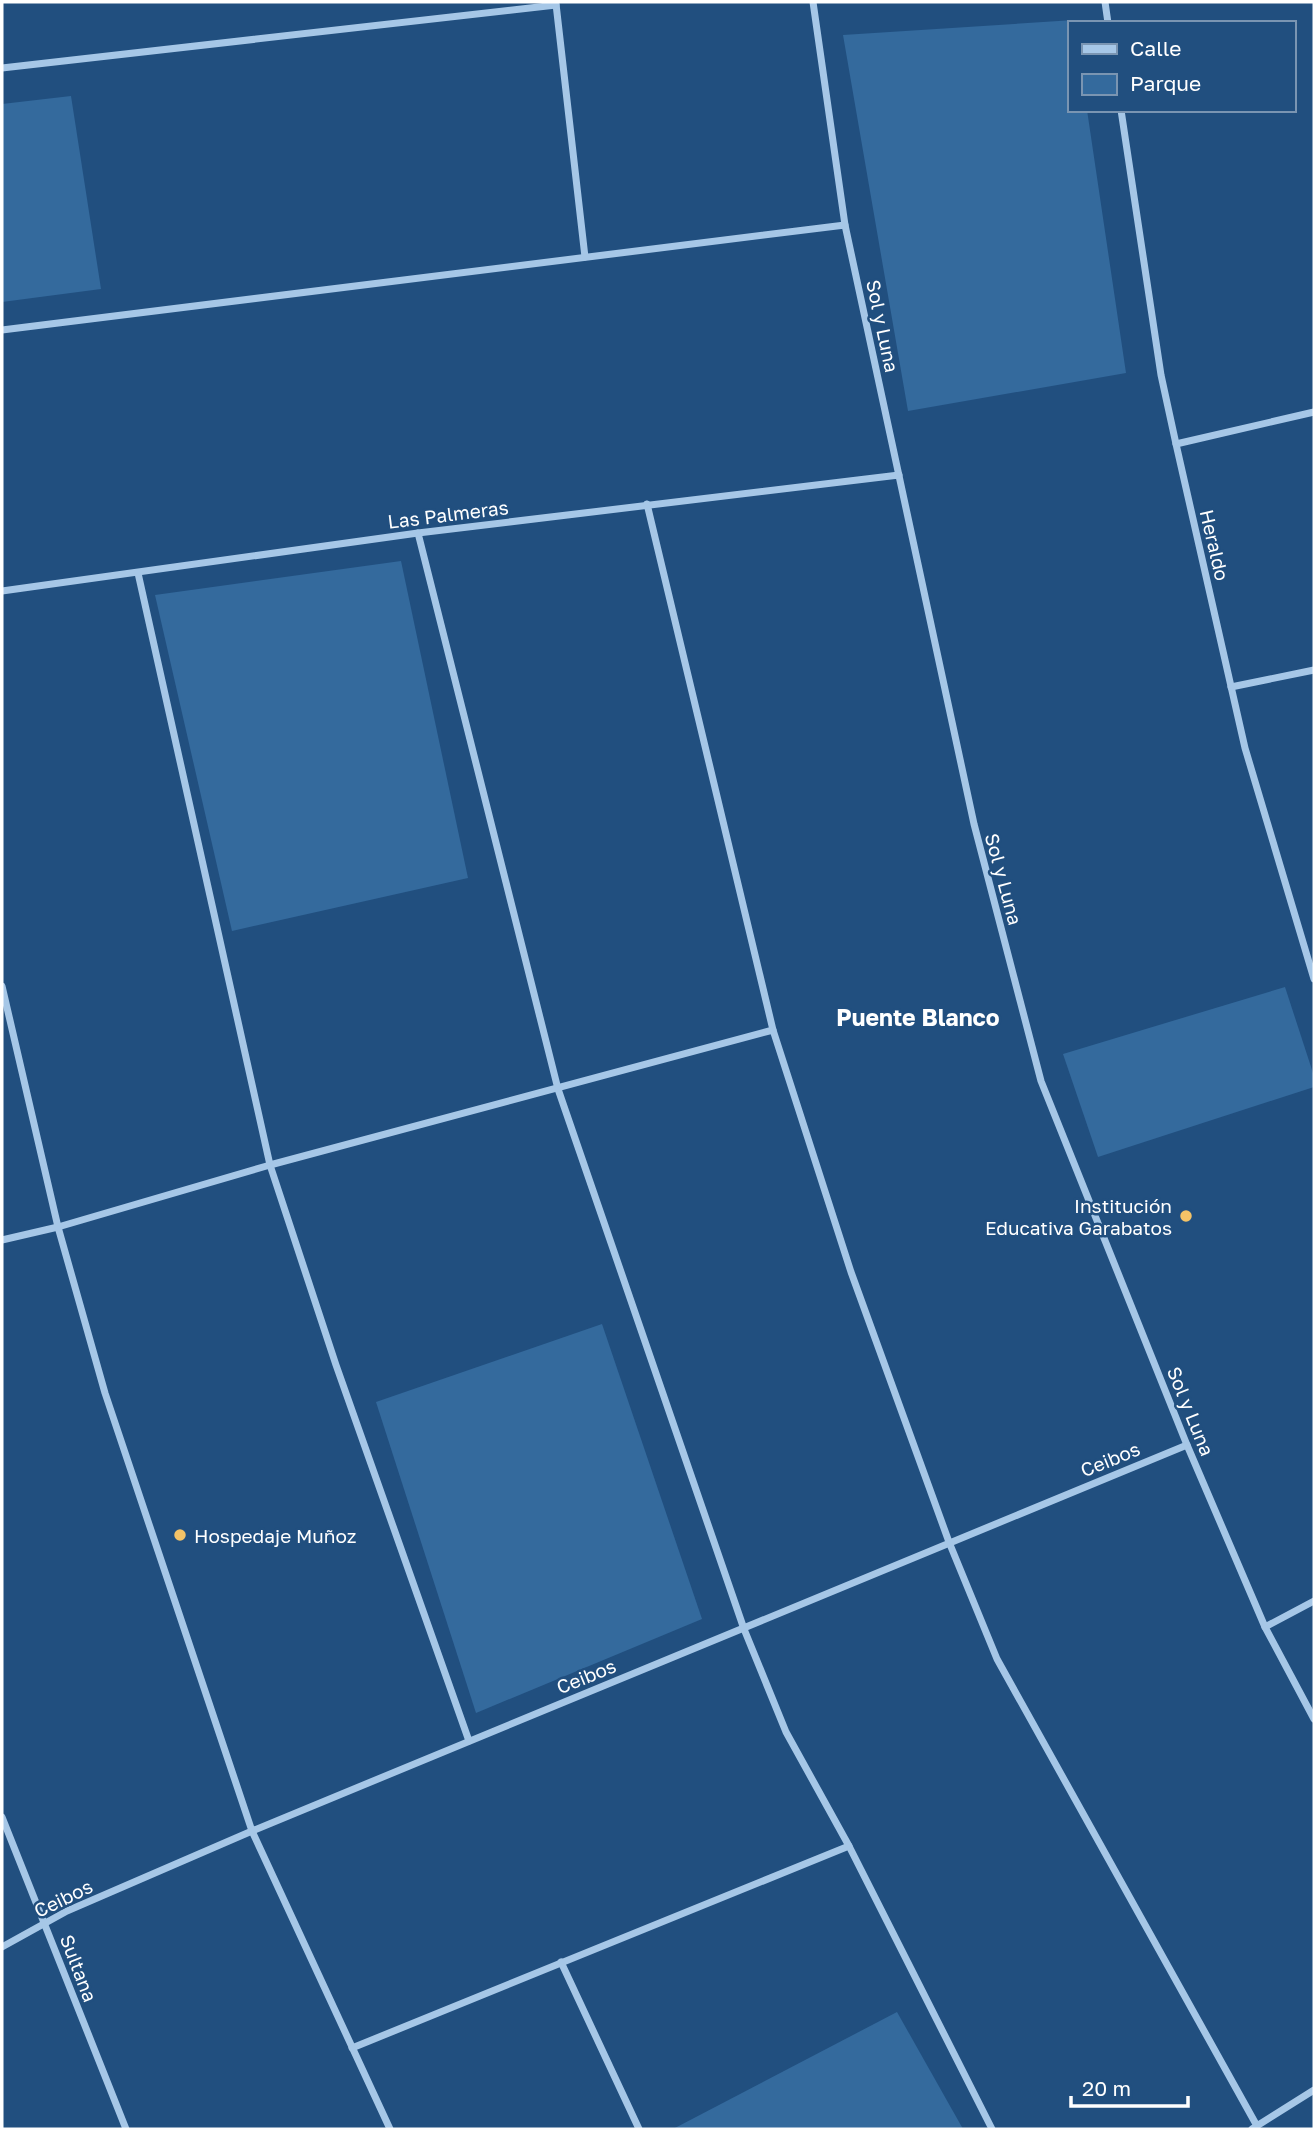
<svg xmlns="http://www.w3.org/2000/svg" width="1316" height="2131" font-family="'Golos Text',sans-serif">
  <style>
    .green { fill: #346a9d }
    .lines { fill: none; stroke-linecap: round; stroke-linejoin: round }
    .street { stroke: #a6c7e7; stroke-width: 7 }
    .poi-dot { fill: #f4c367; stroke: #214f7f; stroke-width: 2.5 }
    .labels { text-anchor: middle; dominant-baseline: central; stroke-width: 5; stroke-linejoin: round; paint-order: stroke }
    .street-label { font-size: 19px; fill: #fff; stroke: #214f7f }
    .poi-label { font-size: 19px; fill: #fff; stroke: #214f7f; text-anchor: end }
    .quarter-label { font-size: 23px; font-weight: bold; fill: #fff; stroke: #214f7f }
  </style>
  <rect width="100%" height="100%" fill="#214f7f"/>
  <!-- green -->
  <g class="green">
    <path d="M1074 20 1075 23H1069V110H1087L1126 373 908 411 843 35Z"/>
    <path d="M71 96 101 289 2 302V104Z"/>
    <path d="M401 561 468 878 232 931 155 595Z"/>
    <path d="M1285 987 1314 1076V1087L1098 1157 1063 1054Z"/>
    <path d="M602 1324 702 1619 476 1713 376 1402Z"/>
    <path d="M897 2012 963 2129H673Z"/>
  </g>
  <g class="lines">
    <!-- street -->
    <g class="street">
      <path d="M813 2 845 225 974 824 1041 1081 1187 1445 1265 1627 1314 1719"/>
      <path d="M1105 2 1108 23"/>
      <path d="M556 4 585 257"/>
      <path d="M2 68 556 5"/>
      <path d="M1121 110 1161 375 1176 444 1245 748 1314 979"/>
      <path d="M2 330 845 225"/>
      <path d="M1176 444 1314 412"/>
      <path d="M647 504 773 1030 851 1272 949 1542 997 1659 1257 2126"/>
      <path d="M418 533 558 1089 744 1629 786 1732 849 1846 992 2129"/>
      <path d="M138 573 270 1165 336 1365 469 1741"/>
      <path d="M2 591 418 533 899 475"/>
      <path d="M1231 687 1314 670"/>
      <path d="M2 986 58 1227 105 1393 252 1831 390 2129"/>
      <path d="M2 1240 58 1227 270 1165 773 1030"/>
      <path d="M1265 1627 1314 1601"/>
      <path d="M2 1817 126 2129"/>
      <path d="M2 1947 67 1911 252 1831 1187 1445"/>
      <path d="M561 1962 639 2129"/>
      <path d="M352 2048 849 1846"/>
      <path d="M1252 2129 1314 2090"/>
    </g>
  </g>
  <!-- markers -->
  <g class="poi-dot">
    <circle cx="1186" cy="1216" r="7"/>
    <circle cx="180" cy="1535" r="7"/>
  </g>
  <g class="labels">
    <!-- street labels -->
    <g class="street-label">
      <text transform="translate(883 326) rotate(78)">Sol y Luna</text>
      <text transform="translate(448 514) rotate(-7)">Las Palmeras</text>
      <text transform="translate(1215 545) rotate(77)">Heraldo</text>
      <text transform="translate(1004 879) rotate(75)">Sol y Luna</text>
      <text transform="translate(1191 1411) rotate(68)">Sol y Luna</text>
      <text transform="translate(1110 1459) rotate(-22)">Ceibos</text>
      <text transform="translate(586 1676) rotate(-22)">Ceibos</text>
      <text transform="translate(63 1898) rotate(-26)">Ceibos</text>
      <text transform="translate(79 1968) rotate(69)">Sultana</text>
    </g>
    <!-- poi labels -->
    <g class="poi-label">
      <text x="1172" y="1205">Institución<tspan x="1172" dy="22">Educativa Garabatos</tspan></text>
      <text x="194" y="1535" text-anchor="start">Hospedaje Muñoz</text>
    </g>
    <!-- quarter labels -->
    <g class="quarter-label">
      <text x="918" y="1017">Puente Blanco</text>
    </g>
  </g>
  <!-- border -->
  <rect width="1316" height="2131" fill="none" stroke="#ffffff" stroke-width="7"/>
  <!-- legend -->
  <rect x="1068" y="21" width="228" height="91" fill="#214f7f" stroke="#7a95b2" stroke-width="2"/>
  <rect x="1082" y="44" width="35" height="10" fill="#a6c7e7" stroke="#7a95b2" stroke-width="2"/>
  <text x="1130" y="56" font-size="21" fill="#ffffff">Calle</text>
  <rect x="1082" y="74" width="35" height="21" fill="#346a9d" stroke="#7a95b2" stroke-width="2"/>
  <text x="1130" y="91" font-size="21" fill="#ffffff">Parque</text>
  <!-- scale -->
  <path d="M1071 2096v10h117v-10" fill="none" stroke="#ffffff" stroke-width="3.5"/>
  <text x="1082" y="2096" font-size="21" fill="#ffffff" stroke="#214f7f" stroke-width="5" paint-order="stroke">20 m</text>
</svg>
